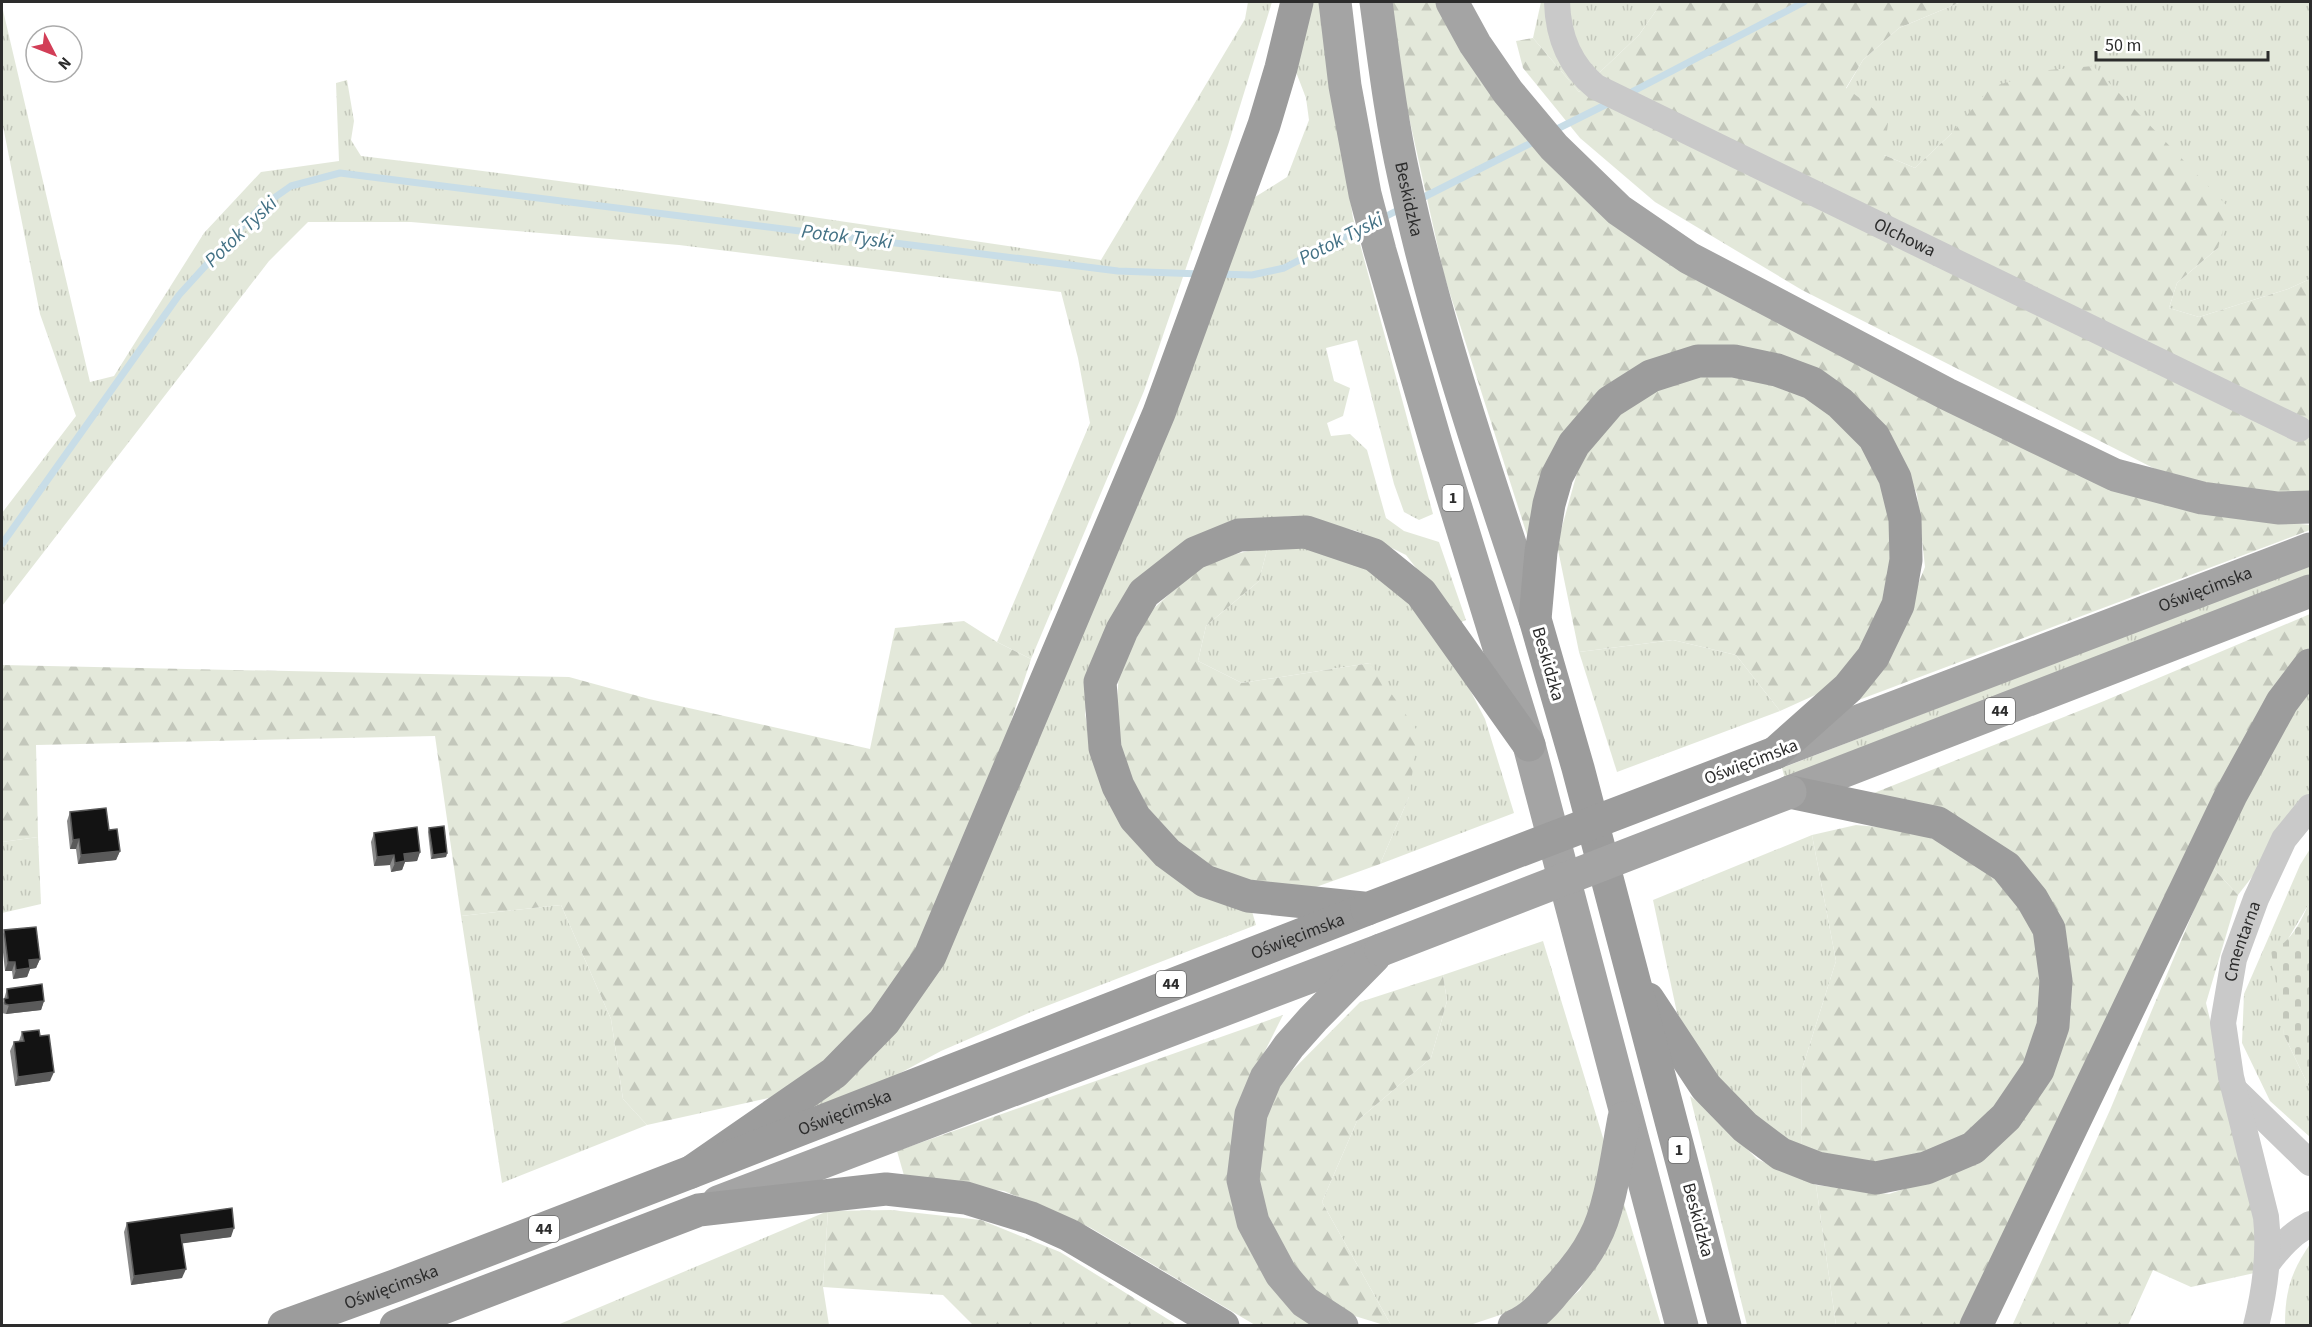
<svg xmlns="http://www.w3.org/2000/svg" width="2312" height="1327" font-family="'Source Sans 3',sans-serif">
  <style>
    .grass { fill: url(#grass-tufts) }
    .forest { fill: url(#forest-firs) }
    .cemetery { fill: url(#cemetery-stones) }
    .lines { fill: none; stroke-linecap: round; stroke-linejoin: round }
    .stream { stroke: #c8dde7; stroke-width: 7 }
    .minor { stroke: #c9c9c9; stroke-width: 26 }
    .primary { stroke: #a4a4a4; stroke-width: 33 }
    .trunk { stroke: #9c9c9c; stroke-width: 33 }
    .primary-bridge { stroke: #a4a4a4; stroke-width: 33 }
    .trunk-bridge { stroke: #9c9c9c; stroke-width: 33 }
    .wall { fill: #898989 }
    .shaded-wall { fill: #5a5a5a }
    .building { fill: #131313; stroke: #5a5a5a; stroke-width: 1.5 }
    .labels { text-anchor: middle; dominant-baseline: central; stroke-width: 6; stroke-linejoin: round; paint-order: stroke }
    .shield { fill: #fff; stroke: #6b6b6b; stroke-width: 1.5 }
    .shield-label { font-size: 16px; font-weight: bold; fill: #2c2c2c }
    .street-label { font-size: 18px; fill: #2c2c2c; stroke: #fff }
    .water-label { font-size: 20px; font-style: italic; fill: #437185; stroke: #fff }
  </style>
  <defs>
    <pattern id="grass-tufts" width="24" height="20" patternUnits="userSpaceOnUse" patternTransform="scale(1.5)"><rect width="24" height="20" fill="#e3e8da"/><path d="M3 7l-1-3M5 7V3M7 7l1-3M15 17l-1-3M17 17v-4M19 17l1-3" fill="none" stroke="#c3c7bb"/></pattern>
    <pattern id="forest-firs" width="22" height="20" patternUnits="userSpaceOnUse" patternTransform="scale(1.5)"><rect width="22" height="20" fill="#e3e8da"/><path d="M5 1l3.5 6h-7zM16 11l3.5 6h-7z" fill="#c3c7bb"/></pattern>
    <pattern id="cemetery-stones" width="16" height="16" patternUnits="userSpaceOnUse" patternTransform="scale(1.5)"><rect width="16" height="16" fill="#e3e8da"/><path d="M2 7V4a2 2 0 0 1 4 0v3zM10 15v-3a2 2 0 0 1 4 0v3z" fill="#c3c7bb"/></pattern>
  </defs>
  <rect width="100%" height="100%" fill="#fff"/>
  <!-- grass -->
  <g class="grass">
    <path d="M1248 2H1272L1228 145 1144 391 1031 659 997 642 1090 423 1078 358 1061 292 679 245 411 222H308L269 261 2 606V513L76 416 40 314 2 121V6L90 382 114 376 204 233 261 172 339 161 336 83 347 80 354 121 351 140 361 156C609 185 855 223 1101 260L1245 19Z"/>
    <path d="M1309 2H1320L1353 218 1433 514 1419 520 1404 512 1394 484 1357 340 1326 348 1334 381 1350 388 1343 416 1327 423 1331 436 1350 434 1367 450 1386 518 1404 531 1439 542 1466 620 1459 623 1406 555 1357 531 1291 516 1212 532 1092 669 1085 714 1094 760 1251 908 1256 925 1031 1012 941 1051 880 1084 791 1118 902 1014 1247 202 1287 177 1309 120 1306 98 1296 72Z"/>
    <path d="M1541 2H1662L1639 35 1579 92 1533 38Z"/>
    <path d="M1961 2H2310V279L2288 289 2199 317 2169 308 2177 283 2218 248 1952 133 1915 168 1884 155 1846 89 1863 60 1899 28Z"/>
    <path d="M1308 545 1371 565 1414 601 1452 655 1485 719 1514 813 1380 864 1409 797 1370 663 1242 683 1198 661 1206 626 1259 581 1268 546Z"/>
    <path d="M2310 564V577L1785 779 1782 768Z"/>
    <path d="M1673 640 1736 655 1780 711 1617 772 1579 652Z"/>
    <path d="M2310 686V802L2238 895 2212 867 2276 735Z"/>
    <path d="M1812 835 1836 961 1802 1069 1801 1154 1726 1094 1677 1013 1653 900Z"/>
    <path d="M38 837 41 904 2 913V842Z"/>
    <path d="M2310 849V902L2288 939 2280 948 2284 1035 2310 1089V1137L2270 1101 2242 1043 2244 994 2300 865Z"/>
    <path d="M561 905 611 1019 623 1099 647 1125 502 1183 461 916Z"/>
    <path d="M1543 941 1604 1141 1596 1198 1567 1261 1518 1309 1470 1325H1391L1322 1202 1357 1121 1431 1058 1447 1001 1443 975Z"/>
    <path d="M1690 1096 1708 1109 1757 1159 1816 1185 1836 1325H1747Z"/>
    <path d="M1624 1204 1661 1325 1537 1326 1580 1290Z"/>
    <path d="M828 1211 823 1287 829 1325 555 1326Z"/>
    <path d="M2310 1244V1325H2285C2285 1291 2291 1272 2310 1244Z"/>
  </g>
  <!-- forest -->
  <g class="forest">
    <path d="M1391 2H1439L1587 196 2225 516 2310 525V530L1856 701 1890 654 1925 567 1917 494 1888 434 1748 350 1592 403 1528 538 1444 275 1395 54Z"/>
    <path d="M1662 2H1961L1899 28 1863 60 1846 88 1869 105 1888 123 1884 155 1915 168 1952 133 1991 87 2049 70 2093 66 2229 208 2218 248 2177 283 2169 308 2199 317 2288 289 2310 279V495L2242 490 2167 475 1802 290 1655 202 1580 138 1523 68 1516 41 1533 38 1579 92 1639 35Z"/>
    <path d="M1687 372 1742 374 1816 395 1865 439 1888 480 1891 596 1871 644 1835 686 1780 711 1736 655 1673 640 1579 652 1557 545 1583 451 1635 397Z"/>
    <path d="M1268 546 1259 581 1206 626 1198 661 1242 683 1370 663 1418 732 1409 797 1380 864 1316 887 1252 886 1195 858 1144 812 1115 739 1119 670 1151 611 1204 562Z"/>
    <path d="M2310 614V647L2260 718 1967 1325H1836L1816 1185 1889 1194 1959 1171 2043 1081 2057 916 1869 795 2104 701Z"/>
    <path d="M964 621 997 642 1031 659 980 818 921 949 873 1019 791 1093 647 1125 623 1099 611 1019 561 905 461 916 435 736 36 745 38 837 2 842V665L569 677 649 699 870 749 895 628Z"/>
    <path d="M1856 825 1912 830 1966 853 2006 881 2034 927 2045 989 2038 1037 2001 1106 1965 1143 1899 1166 1801 1154 1802 1069 1836 961 1812 835Z"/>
    <path d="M2212 867 2238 895 2206 1003 2258 1220 2259 1272 2191 1287 2153 1270 2128 1325 2012 1326 2110 1110Z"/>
    <path d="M1443 975 1447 1001 1431 1058 1357 1121 1322 1202 1391 1325H1384L1332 1309 1294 1273 1264 1225 1256 1156 1274 1089 1360 1002Z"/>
    <path d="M1283 1015 1258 1065 1232 1154 1317 1325H1255L1091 1228 1004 1191 905 1179 897 1151Z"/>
    <path d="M891 1210 981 1220 1060 1252 1174 1323 1175 1325H973L943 1295 823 1287 828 1211Z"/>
  </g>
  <!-- cemetery -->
  <path class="cemetery" d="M2310 900V1089L2284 1035 2271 950C2290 945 2303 918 2310 900Z"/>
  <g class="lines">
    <!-- stream -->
    <g class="stream">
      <path d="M1626 95 1804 2"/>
      <path d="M1553 131 1613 101"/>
      <path d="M1420 199 1535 141"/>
      <path d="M1379 220 1402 208"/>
      <path d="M1218 274 1252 275 1284 268 1364 227"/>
      <path d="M2 544 179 295 228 241 261 207 291 186 340 173 1118 271 1201 274"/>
    </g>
    <!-- minor -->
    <g class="minor">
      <path id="s1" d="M1557 2C1558 36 1569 65 1596 87L2299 429"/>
      <path d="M2235 1090 2310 1163"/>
      <path d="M2267 1264C2280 1247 2291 1234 2310 1224"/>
      <path id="s2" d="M2256 1326C2265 1290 2270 1254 2266 1217L2231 1077 2223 1023 2234 959 2256 899 2284 839 2310 807"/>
    </g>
    <!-- primary -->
    <g class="primary">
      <path d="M1335 2 1345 86 1365 194 1380 251 1436 443 1529 745 1682 1326"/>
      <path id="s3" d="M1376 2C1384 60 1391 119 1404 177 1436 327 1487 474 1535 619"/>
      <path d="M1452 2 1475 44 1508 92 1554 147 1619 210 1689 258 1947 394 2115 475 2202 498 2278 508 2310 507"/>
      <path id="s4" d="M1777 752 2310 549"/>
      <path d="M1790 792 2310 591"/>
      <path d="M718 1202 1381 950"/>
      <path d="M1342 1326 1305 1302 1281 1274 1253 1222 1243 1180 1251 1114 1266 1078 1289 1046 1313 1019 1374 957"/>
      <path d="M1514 1326C1531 1319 1545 1304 1556 1290 1570 1275 1585 1257 1594 1239 1611 1208 1617 1154 1624 1118"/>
    </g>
    <!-- trunk -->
    <g class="trunk">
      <path d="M1363 908 1248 896 1205 881 1167 853 1135 818 1118 786 1105 748 1100 682 1122 630 1144 593 1195 553 1239 535 1306 532 1374 555 1421 593 1529 745"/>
      <path d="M1648 999 1706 1087 1745 1127 1781 1154 1817 1168 1876 1178 1926 1168 1973 1148 2006 1117 2038 1070 2053 1026 2056 981 2049 929 2032 899 2006 867 1938 823 1790 792"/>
      <path d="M691 1172 834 1073 884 1022 930 956 1159 413 1264 125 1281 68 1297 2"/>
      <path id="s5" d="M284 1326 397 1285 691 1172 1367 909"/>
      <path d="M396 1326 699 1210 886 1189 966 1198 1031 1218 1069 1235 1223 1326"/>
      <path d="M1725 1326 1578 768 1535 619 1541 552 1549 504 1557 476 1574 444 1610 402 1651 376 1698 361H1734L1777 370 1812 383 1840 403 1874 437 1895 478 1905 519 1906 560 1898 605 1873 657 1848 688 1775 753"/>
      <path d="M1976 1326 2231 795 2282 702 2310 665"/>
    </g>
    <!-- primary-bridge -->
    <path class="primary-bridge" d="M1381 950 1790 792"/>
    <!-- trunk-bridge -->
    <path class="trunk-bridge" d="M1367 909 1775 753"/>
  </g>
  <!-- wall -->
  <g class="wall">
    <path d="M70 812 109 830 120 851 116 860 78 864 76 849H70L67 821Z"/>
    <path d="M429 828 447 853 446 857 431 859 428 832Z"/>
    <path d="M374 833 420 852 417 861 405 862 402 870 391 872 390 865 374 866 371 842Z"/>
    <path d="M4 930 40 959 36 968 30 969 27 977 13 979 12 971H5L2 943V938Z"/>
    <path d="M7 989 44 1001 41 1010 6 1014 2 1013V1006Z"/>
    <path d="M22 1032 40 1036 50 1081 15 1086 10 1051 14 1042 19 1041Z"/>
    <path d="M127 1223 231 1237 182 1243V1278L131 1285 124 1232Z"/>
  </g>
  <!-- shaded-wall -->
  <g class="shaded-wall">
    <path d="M79 839 76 849H70L73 840Z"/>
    <path d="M120 851 116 860 78 864 81 855Z"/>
    <path d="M420 852 417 861 405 862 402 870 391 872 395 863 404 854Z"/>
    <path d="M447 853 446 857 431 859 433 855Z"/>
    <path d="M394 855 390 865 374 866 377 857Z"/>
    <path d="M40 959 36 968 30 969 27 977 13 979 16 970 29 960Z"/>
    <path d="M8 962H15L12 971H5Z"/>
    <path d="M44 1001 41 1010 6 1014 9 1005Z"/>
    <path d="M54 1072 50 1081 15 1086 18 1077Z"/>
    <path d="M234 1228 231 1237 178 1244 181 1235Z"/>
    <path d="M186 1269 182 1278 131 1285 134 1276Z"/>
  </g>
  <!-- building -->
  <g class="building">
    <path d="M106 808 109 830 117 829 120 851 81 855 79 839 73 840 70 812Z"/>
    <path d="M444 826 447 853 433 855 429 828Z"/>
    <path d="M417 827 420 852 404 854 405 861 395 863 394 855 377 857 374 833Z"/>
    <path d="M36 927 40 959 29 960 30 968 16 970 15 962H8L4 930Z"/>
    <path d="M42 984 44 1001 9 1005 5 1004 4 999 8 998 7 989Z"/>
    <path d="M39 1030 40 1036 49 1035 54 1072 18 1077 14 1042 24 1041 22 1032Z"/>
    <path d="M232 1208 234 1228 181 1235 186 1269 134 1276 127 1223Z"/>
  </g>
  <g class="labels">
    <!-- shield labels -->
    <g class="shield">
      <rect x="1442.5" y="485" width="21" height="26" rx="4.5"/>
      <rect x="1985" y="698" width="30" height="26" rx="4.5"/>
      <rect x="1156" y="971" width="30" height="26" rx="4.5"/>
      <rect x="1668.5" y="1137" width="21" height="26" rx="4.5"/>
      <rect x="529" y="1216" width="30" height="26" rx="4.5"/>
    </g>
    <g class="shield-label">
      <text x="1453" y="498">1</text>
      <text x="2000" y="711">44</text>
      <text x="1171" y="984">44</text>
      <text x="1679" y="1150">1</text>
      <text x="544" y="1229">44</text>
    </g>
    <!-- street labels -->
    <g class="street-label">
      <text stroke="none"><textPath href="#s3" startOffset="200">Beskidzka</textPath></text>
      <text stroke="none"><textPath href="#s1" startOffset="440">Olchowa</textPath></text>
      <text stroke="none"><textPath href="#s4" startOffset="458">Oświęcimska</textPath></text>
      <text transform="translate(1548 664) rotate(74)">Beskidzka</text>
      <text transform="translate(1751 762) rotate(-21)">Oświęcimska</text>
      <text stroke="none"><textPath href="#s5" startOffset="1086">Oświęcimska</textPath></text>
      <text stroke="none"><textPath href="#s2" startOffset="393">Cmentarna</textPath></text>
      <text stroke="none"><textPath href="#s5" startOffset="600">Oświęcimska</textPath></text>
      <text transform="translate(1698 1220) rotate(75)">Beskidzka</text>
      <text stroke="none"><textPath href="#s5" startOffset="114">Oświęcimska</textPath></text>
    </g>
    <!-- water labels -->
    <g class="water-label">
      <text transform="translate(241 232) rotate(-44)">Potok Tyski</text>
      <text transform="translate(847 237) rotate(7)">Potok Tyski</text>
      <text transform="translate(1341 239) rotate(-27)">Potok Tyski</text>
    </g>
  </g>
  <!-- border -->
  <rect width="2312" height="1327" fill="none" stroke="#2c2c2c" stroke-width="6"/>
  <!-- north arrow -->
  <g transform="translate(54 54) rotate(132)"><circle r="28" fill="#ffffff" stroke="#ababab" stroke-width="1.5"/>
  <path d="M0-4.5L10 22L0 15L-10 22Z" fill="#d23e57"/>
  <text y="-9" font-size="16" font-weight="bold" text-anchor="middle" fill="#2c2c2c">N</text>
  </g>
  <!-- scale -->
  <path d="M2096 51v9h172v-9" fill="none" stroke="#2c2c2c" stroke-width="3"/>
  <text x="2105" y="51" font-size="18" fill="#2c2c2c" stroke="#ffffff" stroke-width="4.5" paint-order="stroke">50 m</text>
</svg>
